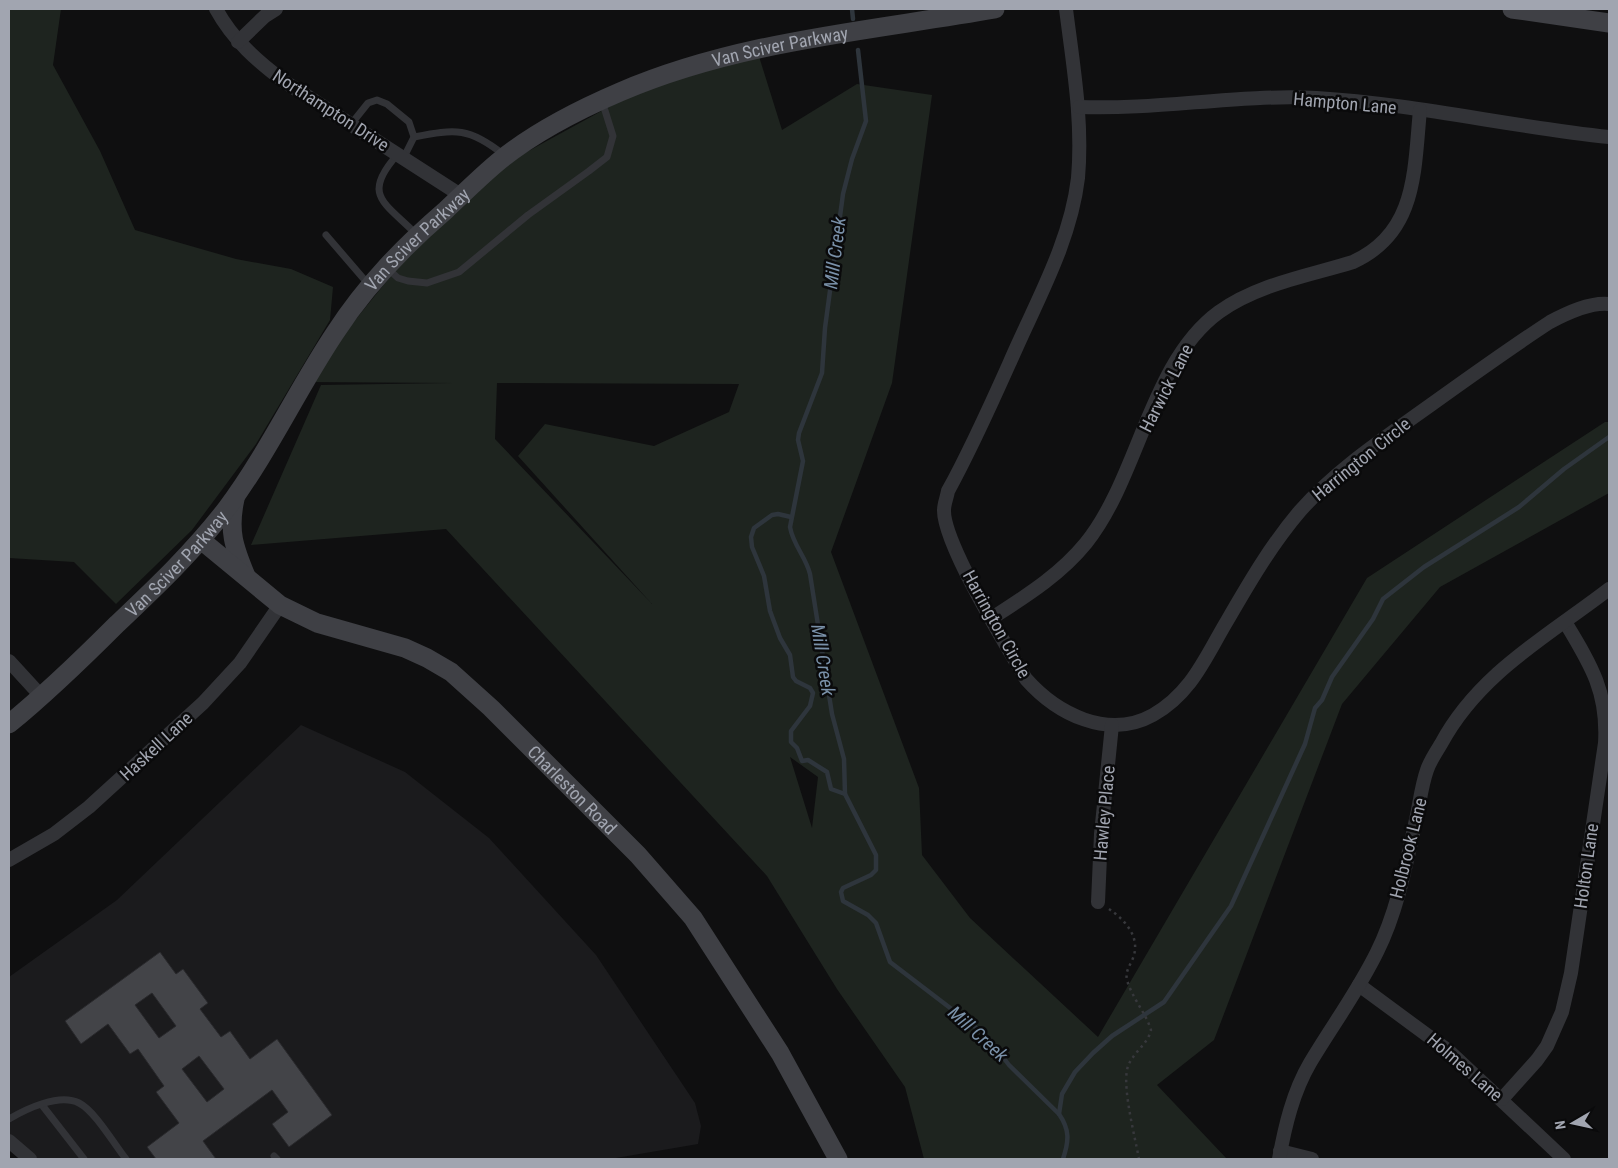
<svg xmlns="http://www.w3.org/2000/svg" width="1618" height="1168" font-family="'Roboto Condensed',sans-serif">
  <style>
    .built { fill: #1b1b1d }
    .green { fill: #1e241f; fill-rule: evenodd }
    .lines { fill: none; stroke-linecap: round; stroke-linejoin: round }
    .stream { stroke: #2e353c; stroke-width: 4.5 }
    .building { fill: #434448; stroke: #29292c; fill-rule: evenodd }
    .path { stroke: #37383c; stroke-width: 2.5; stroke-dasharray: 2.5 4; stroke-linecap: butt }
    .lane { stroke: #323337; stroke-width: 7 }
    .street { stroke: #323337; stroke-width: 14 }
    .secondary { stroke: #3f4045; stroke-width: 19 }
    .labels { text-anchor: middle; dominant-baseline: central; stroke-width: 5; stroke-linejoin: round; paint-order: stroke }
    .street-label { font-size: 18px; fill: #a1a5b0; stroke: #0a0a0b }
    .water-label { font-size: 19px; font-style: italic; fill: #7a91a9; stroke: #0a0a0b }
  </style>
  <rect width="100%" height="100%" fill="#0f0f10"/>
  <!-- built -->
  <path class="built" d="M301 725 405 772 489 838 596 955 695 1103 701 1126 698 1144 610 1159H28L9 1141V977L117 900Z"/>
  <!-- green -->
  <g class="green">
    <path d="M9 9H61L53 65 100 151 135 230 236 259 291 269 333 287 330 320 256 444 192 530 116 604 74 562 9 558Z"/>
    <path d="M757 50 782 130 857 84 932 95 892 383 831 552 919 788 922 855 970 918 1098 1037 1367 578 1605 422H1609V493L1440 587 1342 704 1214 1040 1157 1085 1227 1159H924L905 1087 837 989 767 876 446 529 251 545 321 385 452 383 305 382 463 187 680 68ZM497 383 739 384 729 412 654 446 545 424 518 456 652 604 495 439ZM790 757 818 777 812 828Z"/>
  </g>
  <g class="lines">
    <!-- stream -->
    <g class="stream">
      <path d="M852 9 853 19"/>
      <path d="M858 50 866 121 852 159 843 194 825 328 822 373 799 433 798 440 803 461 790 527C793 545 806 557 810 574L832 714 844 759 845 794 876 855V870L871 875 843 888 841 892 843 901 868 915 876 923 890 962 979 1030 990 1040 1009 1065 1059 1114C1070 1130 1069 1141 1063 1159"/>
      <path d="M791 517 778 514 772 515 754 528 751 537 752 547 764 576 770 611 780 638 790 655 793 677 796 681 810 688 813 693 810 706 791 731V742L797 748 802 761 808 760 827 772 831 789 845 794"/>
      <path d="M1059 1114 1062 1094 1075 1072 1093 1053 1112 1036 1164 1002 1231 906 1305 744 1315 708 1322 700 1332 677 1373 619 1383 599 1424 567 1519 507 1564 469 1609 437"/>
    </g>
  </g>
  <!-- building -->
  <path class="building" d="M160 952 176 974 183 969 208 1003 200 1009 221 1037 230 1031 250 1059 277 1039 332 1115 289 1147 272 1124 288 1112 272 1090 203 1141 216 1159H156L147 1147 179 1123 156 1092 164 1086 138 1049 130 1054 108 1024 81 1044 65 1021ZM152 993 176 1026 159 1038 135 1005ZM199 1056 224 1089 207 1102 182 1069Z"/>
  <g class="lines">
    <!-- path -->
    <path class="path" d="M1109 909C1125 920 1141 937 1133 958 1130 966 1125 971 1127 980 1132 998 1146 1013 1151 1030 1148 1045 1130 1054 1127 1070 1123 1091 1135 1137 1139 1159"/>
    <!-- lane -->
    <g class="lane">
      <path d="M352 123 368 103 377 100 387 104 409 122 414 137 404 157"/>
      <path d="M414 137C456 129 469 127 504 155"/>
      <path d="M398 154C361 195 384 202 416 234"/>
      <path d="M326 235 369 285"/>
      <path d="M387 268 398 278 408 281 427 283 459 272 528 215 589 171 607 157 613 136 602 101"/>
      <path d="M42 1105 84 1159"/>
      <path d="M9 1119C26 1109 59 1093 79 1103 95 1111 114 1144 126 1159"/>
      <path d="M274 1156 277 1159"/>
    </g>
    <!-- street -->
    <g class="street">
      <path d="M216 9C233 40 257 61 285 82L462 196"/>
      <path d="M1066 9C1073 65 1083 120 1078 178 1071 237 1042 291 1018 344 996 393 974 444 948 491 947 497 944 504 944 510 943 543 1007 647 1026 679 1057 714 1108 740 1153 715 1192 693 1206 656 1227 621 1249 583 1271 545 1300 511 1338 468 1386 437 1432 404 1471 376 1510 348 1550 322 1567 313 1590 302 1609 304"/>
      <path d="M238 42 265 16 276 9"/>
      <path d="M1079 107C1159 110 1237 94 1317 98 1415 104 1512 127 1609 137"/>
      <path d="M992 618C1026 596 1060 575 1086 543 1139 477 1150 362 1219 312 1258 284 1308 276 1353 262 1417 233 1414 171 1420 110"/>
      <path d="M9 661 42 697"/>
      <path d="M9 860 54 834 89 807 203 703 240 663 280 605"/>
      <path d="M1098 902 1101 834 1112 725"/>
      <path d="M1359 985 1450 1052 1564 1159"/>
      <path d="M1502 1099 1537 1060 1547 1046 1562 1012 1571 973 1605 743C1608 692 1591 665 1565 622"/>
      <path d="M9 1141 30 1159"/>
      <path d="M1280 1151 1312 1159"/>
      <path d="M1279 1159C1285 1126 1293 1092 1310 1063 1332 1026 1358 991 1377 952 1398 910 1407 860 1417 815 1420 800 1422 784 1427 770 1430 761 1436 752 1441 744 1479 673 1548 636 1609 589"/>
    </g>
    <!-- secondary -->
    <g class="secondary">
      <path d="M1512 9 1609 23"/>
      <path d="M235 499C228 531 234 547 246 576"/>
      <path id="s1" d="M201 540 280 605 317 623 405 648 427 658 451 672 491 708 638 855 693 918 780 1053 838 1159"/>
      <path id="s2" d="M9 724C47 693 82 659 117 624 156 587 194 551 227 508 268 453 297 390 335 333 366 285 403 247 446 210 463 194 480 177 498 162 533 133 578 110 620 92 738 41 870 31 995 9"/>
    </g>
  </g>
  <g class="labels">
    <!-- street labels -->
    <g class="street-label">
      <text stroke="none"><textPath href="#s2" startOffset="1058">Van Sciver Parkway</textPath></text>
      <text transform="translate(1345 103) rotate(5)">Hampton Lane</text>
      <text transform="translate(331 110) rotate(33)">Northampton Drive</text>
      <text stroke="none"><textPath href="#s2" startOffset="638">Van Sciver Parkway</textPath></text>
      <text transform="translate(1166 388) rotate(-63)">Harwick Lane</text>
      <text transform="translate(1361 459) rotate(-39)">Harrington Circle</text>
      <text stroke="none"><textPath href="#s2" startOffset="232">Van Sciver Parkway</textPath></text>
      <text transform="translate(997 624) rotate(61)">Harrington Circle</text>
      <text transform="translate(156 746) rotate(-43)">Haskell Lane</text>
      <text stroke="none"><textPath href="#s1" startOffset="456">Charleston Road</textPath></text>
      <text transform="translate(1104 813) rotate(-85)">Hawley Place</text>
      <text transform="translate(1408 848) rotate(-76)">Holbrook Lane</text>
      <text transform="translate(1586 866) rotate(-82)">Holton Lane</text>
      <text transform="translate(1465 1067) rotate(41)">Holmes Lane</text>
    </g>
    <!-- water labels -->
    <g class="water-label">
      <text transform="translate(835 253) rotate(-83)">Mill Creek</text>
      <text transform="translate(823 660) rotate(81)">Mill Creek</text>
      <text transform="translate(978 1034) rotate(42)">Mill Creek</text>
    </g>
  </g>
  <!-- border -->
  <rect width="1618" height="1168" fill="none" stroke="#a1a5b0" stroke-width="20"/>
  <!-- north arrow -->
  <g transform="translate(1573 1123) rotate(261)" stroke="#0a0a0b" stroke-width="4" paint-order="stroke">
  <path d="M0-4L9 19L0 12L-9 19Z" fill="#a1a5b0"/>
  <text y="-8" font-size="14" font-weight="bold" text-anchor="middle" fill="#a1a5b0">N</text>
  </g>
</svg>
